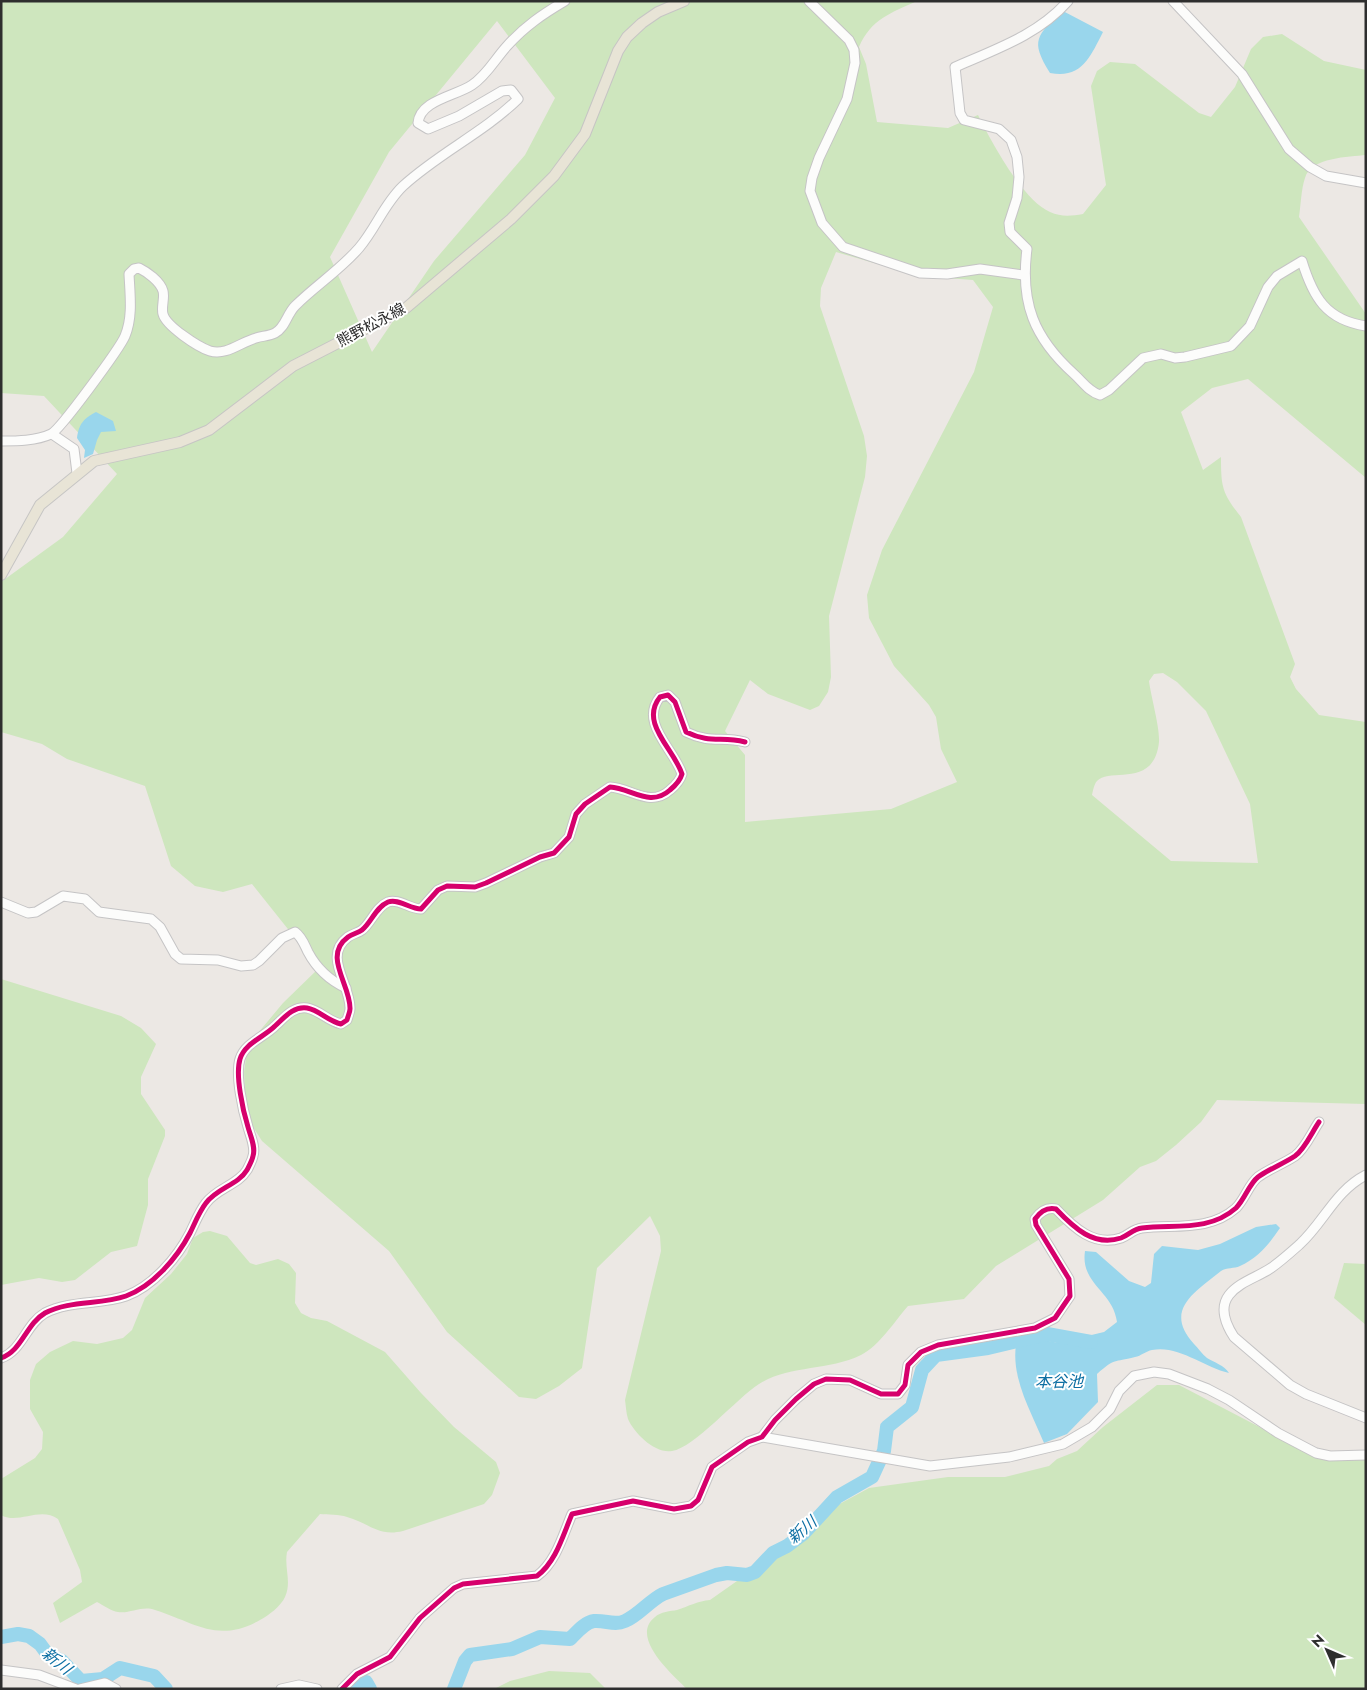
<svg xmlns="http://www.w3.org/2000/svg" width="1367" height="1690" font-family="Jost,'Noto Sans JP',sans-serif">
  <style>
    .green { fill: #cee6be; fill-rule: evenodd }
    .water { fill: #99d6ec }
    .lines { fill: none; stroke-linecap: round; stroke-linejoin: round }
    .river { stroke: #99d6ec; stroke-width: 14 }
    .minor-casing { stroke: #c5c4c5; stroke-width: 11 }
    .major-casing { stroke: #c6c5c4; stroke-width: 12 }
    .minor { stroke: #fcfcfb; stroke-width: 9 }
    .major { stroke: #e8e4d6; stroke-width: 10 }
    .cycleway-casing { stroke: #fff; stroke-width: 8 }
    .cycleway { stroke: #d6006c; stroke-width: 5 }
    .labels { text-anchor: middle; dominant-baseline: central; stroke-width: 4; stroke-linejoin: round; paint-order: stroke }
    .street-label { font-size: 15px; fill: #2e2e2e; stroke: #fff }
    .water-label { font-size: 16px; font-style: italic; fill: #0d6fa3; stroke: #fff }
  </style>
  <rect width="100%" height="100%" fill="#ece8e4"/>
  <!-- green -->
  <g class="green">
    <path d="M1 1H917C891 13 871 19 859 47L866 64 877 122 948 128 978 115C991 141 1023 201 1050 212 1061 217 1071 216 1083 214L1106 185 1091 86 1097 71 1110 62 1135 64 1199 113 1211 117 1235 87 1251 49 1263 37 1282 34 1324 61 1366 70V155C1349 157 1311 157 1305 178 1301 190 1301 204 1299 217L1366 314V478L1248 379 1212 388 1181 412 1203 470 1221 457C1221 487 1222 493 1241 517L1295 664 1290 677 1296 689 1319 715 1366 722V1104L1217 1100 1201 1122 1176 1145 1156 1161 1140 1167 1103 1200 996 1266 964 1299 908 1306C894 1322 880 1345 861 1355 828 1371 789 1365 759 1384 737 1398 694 1448 672 1451 655 1454 634 1433 628 1419 626 1413 626 1406 625 1400L661 1251 660 1236 650 1216 597 1268 582 1368 559 1386 536 1399 519 1397 447 1332 389 1251 262 1141 246 1116 244 1072 248 1045 283 1003 319 968 252 884 223 892 195 886 171 866 145 786 67 759 42 744 1 732V582L63 537 117 474 44 396 1 393ZM497 21 555 98 525 155 434 261 372 352 330 257 389 152ZM836 252 919 276 973 280 993 307 974 372 882 550 867 595 869 618 894 666 929 705 936 717 941 749 957 782 891 809 745 822V755L725 731 750 680 768 694 810 710 819 706 828 692 831 677 829 616 865 477 867 456 864 436 820 306 821 288ZM1163 673 1177 682 1206 711 1250 804 1258 863 1171 861 1092 795C1093 791 1094 784 1097 781 1110 767 1154 789 1159 742 1160 728 1151 697 1149 681L1154 674Z"/>
    <path d="M1 979 121 1016 141 1028 156 1044 141 1077V1094L165 1130V1136L148 1179V1205L137 1246 111 1252 75 1280 62 1282 39 1278 1 1285Z"/>
    <path d="M210 1231 227 1236 250 1263 256 1265 278 1259 289 1264 296 1273 295 1303 301 1313 311 1318 327 1321 385 1352 421 1393 454 1427 496 1462 500 1473 492 1495 484 1504 403 1531C378 1537 369 1523 347 1517 339 1514 328 1515 320 1514L287 1552C284 1568 292 1582 285 1597 281 1606 268 1616 260 1620 217 1644 194 1622 155 1610 142 1605 130 1614 118 1612 111 1611 103 1605 97 1602L60 1623 53 1603 82 1582 80 1570 58 1519C40 1506 18 1525 1 1515V1479L35 1458 42 1449 43 1432 30 1409V1380L36 1364 50 1352 73 1341 97 1344 123 1338 132 1330 145 1298 171 1274 187 1254 193 1238 203 1232Z"/>
    <path d="M1344 1263 1366 1264V1325L1334 1298Z"/>
    <path d="M1157 1385H1179L1294 1445 1327 1455 1366 1460V1689H687C673 1675 629 1637 655 1617 660 1612 671 1611 677 1610 689 1606 698 1601 710 1600L784 1548 810 1520 869 1488 948 1477H1005L1049 1466 1057 1459 1077 1451 1103 1427Z"/>
    <path d="M549 1671 590 1673 606 1689H494L510 1681Z"/>
  </g>
  <!-- water -->
  <g class="water">
    <path d="M1061 10 1103 32C1090 57 1082 79 1050 73 1029 39 1038 37 1061 10Z"/>
    <path d="M96 412 113 421 116 431 101 432 97 440 93 454 84 458 85 450 77 438C79 424 83 419 96 412Z"/>
    <path d="M1276 1224 1280 1228C1269 1244 1259 1257 1240 1266 1234 1269 1227 1267 1221 1271 1195 1292 1163 1310 1194 1344 1198 1348 1202 1354 1207 1358 1215 1363 1224 1365 1229 1373 1203 1367 1179 1345 1152 1350 1146 1351 1141 1356 1135 1357 1113 1363 1116 1357 1097 1374L1098 1402 1067 1434 1044 1443C1032 1413 1011 1379 1016 1345L1036 1338 1058 1343 1104 1332 1117 1322C1113 1291 1080 1284 1085 1251L1096 1252 1129 1281 1145 1287 1151 1283 1154 1254 1162 1246 1198 1250 1220 1244 1256 1227Z"/>
  </g>
  <g class="lines">
    <!-- river -->
    <g class="river">
      <path d="M1 1637 18 1634 29 1636 40 1644 48 1655 62 1661 81 1681 103 1679 120 1668 154 1676 166 1689"/>
      <path d="M350 1689 359 1681 366 1682 370 1689"/>
      <path d="M454 1689 465 1661 470 1655 512 1649 540 1637 570 1639C576 1633 585 1622 594 1621 606 1620 614 1626 625 1621 639 1615 649 1601 663 1594L716 1575 727 1573 747 1575 755 1572 773 1553 787 1546 803 1534 837 1497 872 1477 884 1451 887 1427 912 1407 922 1370 936 1355 988 1348 1047 1334 1091 1342"/>
    </g>
    <defs>
      <g id="minor">
        <path d="M809 1 849 40 854 50 855 63 847 99 819 158 812 178 810 191 822 223 843 247 920 273 947 274 980 269 1023 275"/>
        <path d="M1068 1C1038 35 996 49 955 67L960 113 964 120 999 129 1011 140 1017 157 1019 177 1017 198 1009 223 1010 232 1027 249C1020 303 1034 338 1074 374 1083 382 1088 391 1100 395L1109 390 1143 358 1161 354 1175 358 1185 357 1231 346 1250 326 1268 287 1277 276 1302 261C1313 297 1326 320 1366 326"/>
        <path d="M1173 1 1242 74 1289 149 1310 167 1326 176 1366 183"/>
        <path d="M52 434 74 449 77 473"/>
        <path d="M1 441C17 441 36 441 51 434 60 430 120 348 125 336 133 317 130 295 129 274L134 269 139 268C147 272 160 281 163 291 165 298 161 307 163 314 166 326 198 347 210 351 226 356 241 342 256 338 262 336 269 336 275 333 285 328 287 314 295 306 315 286 340 270 359 248 376 228 384 204 403 186 439 153 483 133 518 99L511 90 502 91 459 116 428 129 418 123C420 100 456 96 472 85 487 75 495 59 507 46 525 26 543 14 565 1"/>
        <path d="M1 902 28 913 36 912 63 896 85 899 99 912 151 919 160 927 175 954 181 959 218 960 241 966 253 965 259 961 282 938 295 932C302 937 304 944 308 952 317 969 329 980 346 988"/>
        <path d="M1366 1175C1335 1191 1324 1222 1300 1244 1291 1252 1281 1261 1271 1268 1258 1277 1239 1282 1229 1295 1219 1308 1226 1325 1234 1337L1290 1385 1306 1394 1366 1418"/>
        <path d="M1 1358C22 1351 26 1324 45 1313 70 1300 100 1305 126 1296 153 1286 177 1258 190 1233 195 1223 199 1212 206 1203 217 1188 238 1185 247 1170 249 1166 252 1161 253 1156 256 1147 250 1135 248 1127 243 1111 235 1075 240 1059 245 1043 264 1037 275 1026 284 1018 293 1006 307 1008 319 1010 328 1021 341 1024L347 1020C348 1016 350 1012 350 1009 351 985 322 956 348 937 352 934 358 933 362 930 371 923 376 907 388 902 398 898 410 909 421 909L438 890 447 886 475 887 486 883 540 857 554 853 569 837 576 814 585 804 610 787C631 788 650 808 670 790 676 785 680 781 682 774 674 749 639 723 660 697L668 695 675 702 686 732C711 744 721 736 745 742"/>
        <path d="M762 1437 930 1466 1009 1457 1063 1444 1092 1427 1110 1409 1119 1391 1134 1376 1154 1372 1169 1374 1208 1389 1229 1400 1278 1433 1316 1453 1330 1456 1366 1455"/>
        <path d="M1 1670 39 1675 76 1689"/>
        <path d="M80 1689 105 1683 116 1689"/>
        <path d="M281 1689 299 1685 317 1689"/>
        <path d="M342 1689 357 1674 390 1657 420 1618 454 1588 463 1584 537 1576C556 1562 563 1535 572 1514L633 1501 674 1509 691 1506 698 1500 712 1467 748 1442 762 1437 775 1420 796 1399 814 1384 826 1379 850 1380 881 1394H898L905 1385 908 1365 921 1352 938 1345 1035 1328 1055 1318 1070 1296 1069 1279 1036 1225 1035 1219C1040 1212 1047 1207 1056 1209 1074 1228 1094 1247 1121 1238 1129 1235 1133 1229 1142 1228 1174 1224 1209 1232 1236 1208 1245 1199 1249 1184 1258 1177 1269 1169 1283 1164 1295 1156 1305 1149 1312 1132 1319 1122"/>
      </g>
      <path id="major" d="M1 575 40 505 94 461 180 442 209 430 293 366 406 308 511 219 554 176 585 134 618 51 627 37 642 23 658 12 684 1"/>
    </defs>
    <!-- minor casing -->
    <use href="#minor" class="minor-casing"/>
    <!-- major casing -->
    <use href="#major" class="major-casing"/>
    <!-- minor -->
    <use href="#minor" class="minor"/>
    <!-- major -->
    <use href="#major" class="major"/>
    <defs>
      <g id="cycleway">
        <path d="M1 1358C22 1351 26 1324 45 1313 70 1300 100 1305 126 1296 153 1286 177 1258 190 1233 195 1223 199 1212 206 1203 217 1188 238 1185 247 1170 249 1166 252 1161 253 1156 256 1147 250 1135 248 1127 243 1111 235 1075 240 1059 245 1043 264 1037 275 1026 284 1018 293 1006 307 1008 319 1010 328 1021 341 1024L347 1020C348 1016 350 1012 350 1009 351 985 322 956 348 937 352 934 358 933 362 930 371 923 376 907 388 902 398 898 410 909 421 909L438 890 447 886 475 887 486 883 540 857 554 853 569 837 576 814 585 804 610 787C631 788 650 808 670 790 676 785 680 781 682 774 674 749 639 723 660 697L668 695 675 702 686 732C711 744 721 736 745 742"/>
        <path d="M342 1689 357 1674 390 1657 420 1618 454 1588 463 1584 537 1576C556 1562 563 1535 572 1514L633 1501 674 1509 691 1506 698 1500 712 1467 748 1442 762 1437 775 1420 796 1399 814 1384 826 1379 850 1380 881 1394H898L905 1385 908 1365 921 1352 938 1345 1035 1328 1055 1318 1070 1296 1069 1279 1036 1225 1035 1219C1040 1212 1047 1207 1056 1209 1074 1228 1094 1247 1121 1238 1129 1235 1133 1229 1142 1228 1174 1224 1209 1232 1236 1208 1245 1199 1249 1184 1258 1177 1269 1169 1283 1164 1295 1156 1305 1149 1312 1132 1319 1122"/>
      </g>
    </defs>
    <!-- cycleway casing -->
    <use href="#cycleway" class="cycleway-casing"/>
    <!-- cycleway -->
    <use href="#cycleway" class="cycleway"/>
  </g>
  <g class="labels">
    <!-- street labels -->
    <g class="street-label">
      <text transform="translate(371 325) rotate(-28)">熊野松永線</text>
    </g>
    <!-- water labels -->
    <g class="water-label">
      <text x="1059" y="1381">本谷池</text>
      <text transform="translate(802 1530) rotate(-40)">新川</text>
      <text transform="translate(57 1661) rotate(39)">新川</text>
    </g>
  </g>
  <!-- border -->
  <rect width="1367" height="1690" fill="none" stroke="#2e2e2e" stroke-width="5"/>
  <!-- north arrow -->
  <g transform="translate(1327 1650) rotate(315)" stroke="#ffffff" stroke-width="4" paint-order="stroke">
  <path d="M0-4L9 19L0 12L-9 19Z" fill="#2e2e2e"/>
  <text y="-8" font-size="14" font-weight="bold" text-anchor="middle" fill="#2e2e2e">N</text>
  </g>
</svg>
